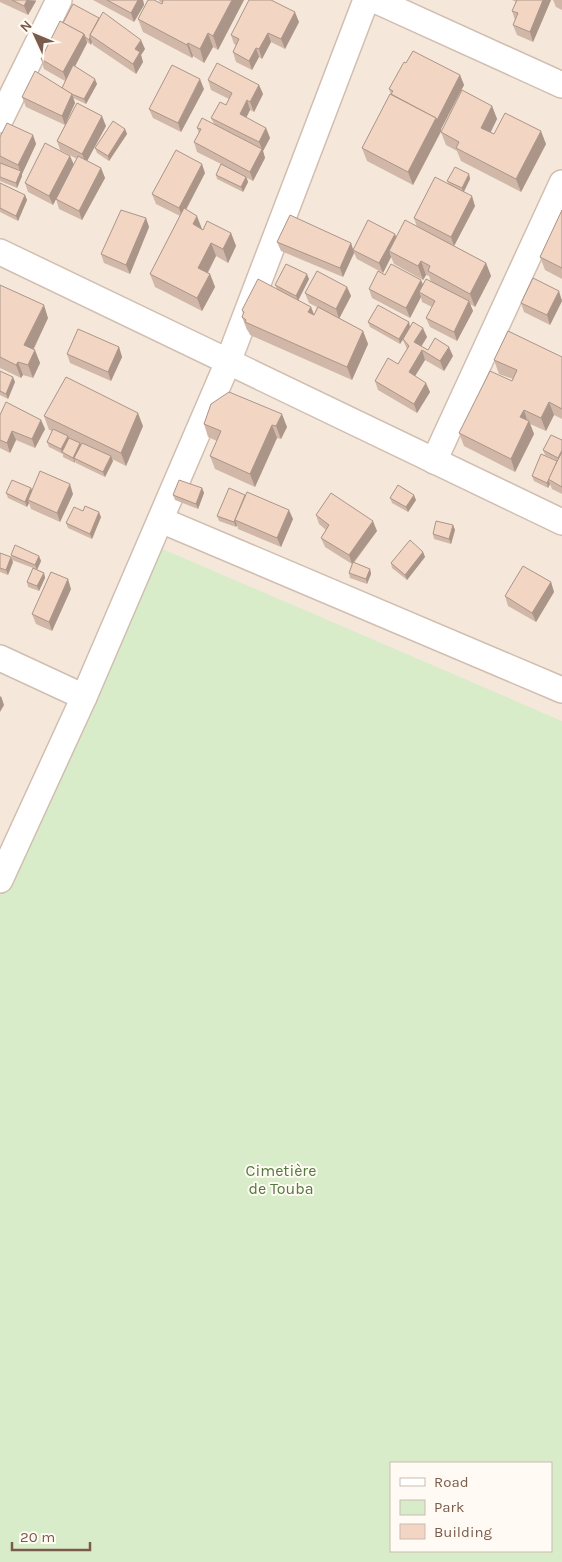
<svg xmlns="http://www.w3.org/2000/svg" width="562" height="1562" font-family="Karla,sans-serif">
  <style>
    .residential { fill: #f5e8da; fill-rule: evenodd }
    .green { fill: #d8ecc9; fill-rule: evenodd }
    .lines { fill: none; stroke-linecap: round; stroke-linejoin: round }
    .minor-casing { stroke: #d1beb0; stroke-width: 28 }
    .minor { stroke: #fff; stroke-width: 25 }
    .wall { fill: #d1b7a8 }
    .shaded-wall { fill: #aa9588 }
    .building { fill: #f3d5c3; stroke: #aa9588 }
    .labels { text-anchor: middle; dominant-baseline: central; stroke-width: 4; stroke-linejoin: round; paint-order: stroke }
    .park-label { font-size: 16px; fill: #537a41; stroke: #fffaf3 }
  </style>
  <rect width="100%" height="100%" fill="#fdf6ec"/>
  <!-- residential -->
  <path class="residential" d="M0 0H562V1562H0ZM391 1463H551V1551H391Z"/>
  <!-- green -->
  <path class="green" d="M158 547 562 721V1562H0V895ZM391 1463H551V1551H391Z"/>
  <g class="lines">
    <defs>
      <g id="minor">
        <path d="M375 0 562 85"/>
        <path d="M0 120 59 0"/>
        <path d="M0 252 562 522"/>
        <path d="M434 461 562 183"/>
        <path d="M161 520 562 690"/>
        <path d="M0 658 84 697"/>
        <path d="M0 880 84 697 228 362 366 0"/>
      </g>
    </defs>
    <!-- minor casing -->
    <use href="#minor" class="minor-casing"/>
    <!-- minor -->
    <use href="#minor" class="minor"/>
  </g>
  <!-- wall -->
  <g class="wall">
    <path d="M0 0H36V1L28 15 0 2Z"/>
    <path d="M93 0H143L144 5 134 22Z"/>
    <path d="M159 0H244L218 50 213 47 204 63 193 56 192 58 143 32 138 19 162 4V3L159 1Z"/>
    <path d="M512 0H551L533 42 517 35 513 25 515 20 512 11 516 2Z"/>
    <path d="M553 0H562V10L556 7Z"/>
    <path d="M299 22 285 49 271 42 262 59 259 57 252 70 236 62 233 52 236 45 234 44 231 35Z"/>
    <path d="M63 23 145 49 141 55 143 62 136 74 93 45 92 42 91 45 87 42V43L75 66 97 84 86 104 73 98 75 103 67 121 106 126 87 161 101 168 105 178 82 220 59 209 56 199 53 205 28 192 25 183 70 156 74 165 77 159 60 150 57 141 65 125 26 107 22 97 62 88 65 81 44 69 41 59Z"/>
    <path d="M406 63 460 75 464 85 441 129V131L492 106 497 119 491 132 494 134 546 144 521 192 461 161 457 151 446 145 441 132 413 185 367 161 362 148 391 94 389 89Z"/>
    <path d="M208 80 259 85 263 94 254 112 250 110 246 118 266 128 270 138 263 151 265 158 253 181 247 178 248 182 243 192 217 179 216 175 221 164 197 152 194 142 199 133 197 128 214 124 211 118 226 105 229 99 211 90Z"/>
    <path d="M204 89 181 132 153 118 149 109Z"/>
    <path d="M125 129 127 134 109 161 97 153 95 148Z"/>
    <path d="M33 135 36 144 22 174V176L17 188 0 181V137Z"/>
    <path d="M205 173 186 210 202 229 231 233 236 246 228 263 216 256 208 273 210 274 215 287 202 311 155 287 150 274 180 216 156 204 152 194Z"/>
    <path d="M469 174 470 179 464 192 475 206 454 246 486 263 491 276 475 307 470 304 473 311 457 341 430 327 426 318 432 307 422 302 421 297 410 318 372 298 369 289 385 275 423 284 431 282 429 276 426 275 423 280 394 264 391 257 383 273 357 259 354 253 343 277 281 251 277 242 351 243 353 249 395 234 396 237 417 227 414 218 449 184 447 181Z"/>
    <path d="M0 183 25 195 27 200 18 221 0 212Z"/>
    <path d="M562 210V279L545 270 540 257Z"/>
    <path d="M146 218 149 227 130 274 104 263 101 254Z"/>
    <path d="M309 279 298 300 311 307 314 315 317 307 309 303 305 293 347 287 351 296 339 318 363 331 368 344 352 380 250 335 248 331 247 330 242 317 243 314 242 310 277 289 275 285Z"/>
    <path d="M0 285 48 318 34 349 40 363 33 378 23 375 21 378 0 368Z"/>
    <path d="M562 299V301L550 325 524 312 521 303Z"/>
    <path d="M368 322H409L410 327 427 337 421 346 428 350 453 356 444 371 425 360 415 376 430 392 417 413 378 390 375 381 398 364 407 349 403 340 400 344 370 327Z"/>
    <path d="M119 347 122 357 111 381 70 363 67 354Z"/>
    <path d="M562 357V419L554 415 546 431 530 424 534 434 515 472 464 446 459 433 512 381 513 379 499 374 494 360Z"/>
    <path d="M0 371 15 382 8 399 0 395Z"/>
    <path d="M211 404 287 427 281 439 277 438 255 487 215 469 210 456 217 441 208 437 204 424Z"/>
    <path d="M0 415 41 420 45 429 35 448 16 440 10 453 0 448Z"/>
    <path d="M44 416 143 426 126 466 112 459 113 461 105 477 76 463 75 461V463L63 457V454L49 447 47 442 52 431 49 430Z"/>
    <path d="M562 440V494L552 489 550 484 548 488 534 481 532 476 557 461V462L558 461 545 455 543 450Z"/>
    <path d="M31 488 32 490 73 494 60 522 31 509 29 503 27 507 8 498 6 493Z"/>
    <path d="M202 488 204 493 198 509 175 500 173 495Z"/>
    <path d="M390 498 416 500 408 512 392 503Z"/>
    <path d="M83 511 101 517 92 539 68 528 66 523Z"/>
    <path d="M316 515 377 531 354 563 370 569 371 574 367 584 350 578 349 573 352 564 325 547 321 538 326 530 319 524Z"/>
    <path d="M217 516 293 519 281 547 238 529 237 525 236 527 219 521Z"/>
    <path d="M453 525 455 530 451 544 434 539 433 534Z"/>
    <path d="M423 552 425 557 407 580 392 568 391 563Z"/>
    <path d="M0 553 13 562 8 575 0 572Z"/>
    <path d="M11 555 39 556 41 561 37 570 44 573 45 578 39 591 28 587 27 582 33 568 12 560Z"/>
    <path d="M551 582 554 592 536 622 508 606 505 596Z"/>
    <path d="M71 589 52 631 36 624 32 614Z"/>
  </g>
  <!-- shaded-wall -->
  <g class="shaded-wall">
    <path d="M27 0 36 1 28 15 24 6Z"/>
    <path d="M138 0H143L144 5 134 22 131 13Z"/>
    <path d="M232 0H244L218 50 213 36Z"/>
    <path d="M543 0H551L533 42 530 32Z"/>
    <path d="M295 12 299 22 285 49 281 39Z"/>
    <path d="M208 33 213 47 204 63 200 49Z"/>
    <path d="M268 33 271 42 262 59 259 49Z"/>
    <path d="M84 34 87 43 67 82 63 72Z"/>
    <path d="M90 37 92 42 91 45 89 40Z"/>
    <path d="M141 40 145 49 141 55 143 62 136 74 133 64 135 49Z"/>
    <path d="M188 43 193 56 192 58 187 45Z"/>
    <path d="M256 48 259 57 252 70 249 61Z"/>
    <path d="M460 75 464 85 441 129V131L413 185 408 172 436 118Z"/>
    <path d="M95 79 97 84 86 104 84 99Z"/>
    <path d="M200 79 204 89 181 132 178 123Z"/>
    <path d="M259 85 263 94 254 112 250 102Z"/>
    <path d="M72 94 75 103 65 125 62 116Z"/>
    <path d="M247 100 250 110 243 124 240 114Z"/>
    <path d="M492 106 497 119 486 141 481 128Z"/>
    <path d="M102 116 106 126 86 163 82 154Z"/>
    <path d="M266 128 270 138 263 151 265 158 253 181 250 172 262 149 259 142Z"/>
    <path d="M125 129 127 134 109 161 108 156Z"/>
    <path d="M541 131 546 144 521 192 516 179Z"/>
    <path d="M33 135 36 144 22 174V176L17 188 16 183 20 171 18 165Z"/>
    <path d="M70 156 74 165 53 205 49 196Z"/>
    <path d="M202 164 205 173 182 217 179 208Z"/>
    <path d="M101 168 105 178 82 220 79 211Z"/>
    <path d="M469 174 470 179 463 193 462 188Z"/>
    <path d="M246 177 248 182 243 192 241 187Z"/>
    <path d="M25 195 27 200 18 221 16 216Z"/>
    <path d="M472 196 475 206 454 246 451 237Z"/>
    <path d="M197 216 202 229 193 224Z"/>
    <path d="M146 218 149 227 130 274 126 265Z"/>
    <path d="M231 233 236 246 228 263 223 249Z"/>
    <path d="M395 234 398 244 389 251 391 257 383 273 379 263Z"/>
    <path d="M211 243 216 256 203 281 198 268Z"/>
    <path d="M351 243 354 253 343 277 340 268Z"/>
    <path d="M421 261 426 275 423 280 418 266Z"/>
    <path d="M486 263 491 276 475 307 470 294Z"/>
    <path d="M210 274 215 287 202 311 197 298Z"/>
    <path d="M307 274 309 279 298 301 296 296Z"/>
    <path d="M421 280 425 289 419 292 421 297 410 318 406 308Z"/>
    <path d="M347 287 351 296 339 319 336 309Z"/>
    <path d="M559 291 562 301 550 325 547 315Z"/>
    <path d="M469 301 473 311 457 341 454 332Z"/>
    <path d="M44 305 48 318 29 358 24 345Z"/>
    <path d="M311 307 316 320 308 312Z"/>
    <path d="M409 322 410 327 400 344 399 339Z"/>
    <path d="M423 328 427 337 418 352 414 342Z"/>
    <path d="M363 331 368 344 352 380 347 367Z"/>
    <path d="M119 347 122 357 111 381 108 372Z"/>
    <path d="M449 347 453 356 444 371 440 361Z"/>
    <path d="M35 350 40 363 33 378 28 365Z"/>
    <path d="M422 350 425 360 412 381 409 372Z"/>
    <path d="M18 362 23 375 21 378 16 365Z"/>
    <path d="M13 377 15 382 8 399 6 394Z"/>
    <path d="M426 383 430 392 417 413 414 404Z"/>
    <path d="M549 402 554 415 546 431 541 418Z"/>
    <path d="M524 410 528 423 529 421 534 434 515 472 511 459 520 417Z"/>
    <path d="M138 413 143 426 126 466 121 453Z"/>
    <path d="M282 414 287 427 281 439 276 426Z"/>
    <path d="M41 420 45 429 35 448 32 439Z"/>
    <path d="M272 425 277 438 255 487 250 474Z"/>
    <path d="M12 431 16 440 10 453 7 443Z"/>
    <path d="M68 436 70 441 62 452V454L61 449Z"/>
    <path d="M80 443 82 448 74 458 75 461V463L73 458Z"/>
    <path d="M111 456 113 461 105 477 103 472Z"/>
    <path d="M548 480 550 484 548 488 547 483Z"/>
    <path d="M70 484 73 494 60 522 57 513Z"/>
    <path d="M31 488 33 493 28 500 29 503 27 507 25 502Z"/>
    <path d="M202 488 204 493 198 509 196 504Z"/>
    <path d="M414 495 416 500 408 512 406 507Z"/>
    <path d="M289 510 293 519 281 547 277 538Z"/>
    <path d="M99 512 101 517 92 539 90 534Z"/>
    <path d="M235 520 237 525 236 527 234 522Z"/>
    <path d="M373 521 377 531 352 564 349 555Z"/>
    <path d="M453 525 455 530 451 544 449 539Z"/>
    <path d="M423 552 425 557 407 580 405 575Z"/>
    <path d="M39 556 41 561 37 570 35 565Z"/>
    <path d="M11 557 13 562 8 575 6 570Z"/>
    <path d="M370 569 371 574 367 584 366 579Z"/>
    <path d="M44 573 45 578 39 591 37 586Z"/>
    <path d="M68 579 71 589 52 631 49 622Z"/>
    <path d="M551 582 554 592 536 622 532 613Z"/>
    <path d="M1 696 4 705 0 712V697Z"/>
  </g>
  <!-- building -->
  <g class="building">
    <path d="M12 0H27L24 6Z"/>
    <path d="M107 0H138L131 13Z"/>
    <path d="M148 0H154L162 4 163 0H232L213 36 208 33 200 49 188 43 187 45 138 19Z"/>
    <path d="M249 0H271L295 12 281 39 268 33 259 49 256 48 249 61 233 52 239 39 231 35Z"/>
    <path d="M517 0H543L530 32 513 25 518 13 512 11Z"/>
    <path d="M73 4 99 18 90 35V37L89 40 85 37 84 34 63 23Z"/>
    <path d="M103 12 141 40 135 49 140 52 133 64 90 35Z"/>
    <path d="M60 21 84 34 63 72 41 59Z"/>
    <path d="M413 51 460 75 437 120 436 118 391 94 393 91 389 89 404 62 406 63Z"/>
    <path d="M217 63 259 85 250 102 247 100 240 114 266 128 259 142 211 118 220 102 226 105 232 93 208 80Z"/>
    <path d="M73 65 95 79 84 99 69 93 62 88Z"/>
    <path d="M172 65 200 79 178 123 149 109Z"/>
    <path d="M35 71 72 94 62 116 22 97Z"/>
    <path d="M462 90 492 106 481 128 494 134 505 113 541 131 516 179 456 148 459 142 441 132Z"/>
    <path d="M390 94 436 118 408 172 362 148Z"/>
    <path d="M77 103 102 116 82 154 57 141Z"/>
    <path d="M202 118 262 149 250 172 194 142 201 129 197 128Z"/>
    <path d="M113 121 125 129 108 156 95 148Z"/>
    <path d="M7 123 33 135 18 165 0 156V137Z"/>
    <path d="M45 143 70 156 49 196 25 183Z"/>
    <path d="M176 150 202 164 179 208 152 194Z"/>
    <path d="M78 156 101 168 79 211 56 199Z"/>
    <path d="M0 163 21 171 16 183 0 177Z"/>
    <path d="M221 164 246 177 241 187 216 175Z"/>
    <path d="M455 167 469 174 462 188 447 181Z"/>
    <path d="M435 177 472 196 451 237 414 218Z"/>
    <path d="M0 183 25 195 16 216 0 208Z"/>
    <path d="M184 208 197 216 193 224 203 230 207 221 231 233 223 249 211 243 198 268 210 274 197 298 150 274Z"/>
    <path d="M121 210 146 218 126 265 101 254Z"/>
    <path d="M562 210V268L540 257Z"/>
    <path d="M290 215 351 243 340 268 277 242Z"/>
    <path d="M368 220 395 234 379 263 353 250Z"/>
    <path d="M405 220 486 263 470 294 428 271 430 266 421 261 418 266 389 251Z"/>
    <path d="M286 264 307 274 296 296 275 285Z"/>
    <path d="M391 264 421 280 406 308 369 289 378 271 385 275Z"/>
    <path d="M317 271 347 287 336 309 305 293Z"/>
    <path d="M533 278 559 291 547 315 521 303Z"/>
    <path d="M258 279 311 307 308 312 314 315 318 307 363 331 347 367 245 322 246 320 242 317 244 312 242 310Z"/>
    <path d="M426 279 469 301 454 332 426 318 435 301 419 292Z"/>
    <path d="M0 285 44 305 24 345 35 350 28 365 18 362 16 365 0 357Z"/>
    <path d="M378 305 409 322 399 339 368 322Z"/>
    <path d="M413 322 423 328 414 342 428 350 435 338 449 347 440 361 422 350 409 372 426 383 414 404 375 381 388 358 398 364 409 346 403 339Z"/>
    <path d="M78 329 119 347 108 372 67 354Z"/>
    <path d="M508 331 562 357V409L549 402 541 418 524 410 520 417 529 421 511 459 459 433 490 371 512 381 517 370 494 360Z"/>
    <path d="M0 371 13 377 6 394 0 391Z"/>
    <path d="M66 377 138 413 121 453 44 416Z"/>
    <path d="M229 392 282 414 276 426 272 425 250 474 210 456 221 431 204 424 211 404Z"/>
    <path d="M6 402 41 420 32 439 12 431 7 443 0 440V415Z"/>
    <path d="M53 429 68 436 61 449 47 442Z"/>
    <path d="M551 435 562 440V450L558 458 543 450Z"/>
    <path d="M69 438 80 443 73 458 62 452Z"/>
    <path d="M82 443 111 456 103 472 74 458Z"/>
    <path d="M562 452V487L548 479Z"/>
    <path d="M541 454 557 461 547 483 532 476Z"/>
    <path d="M40 471 70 484 57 513 28 500Z"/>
    <path d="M12 480 31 488 25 502 6 493Z"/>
    <path d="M179 480 202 488 196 504 173 495Z"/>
    <path d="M398 485 414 495 406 507 390 498Z"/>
    <path d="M229 488 245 495 234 522 217 516Z"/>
    <path d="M247 492 289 510 277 538 235 520Z"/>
    <path d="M331 493 373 521 349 555 321 538 329 525 316 515Z"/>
    <path d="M85 506 99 512 90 534 66 523 74 507 83 511Z"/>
    <path d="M436 521 453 525 449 539 433 534Z"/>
    <path d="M410 540 423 552 405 575 391 563Z"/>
    <path d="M15 545 39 556 35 565 11 555Z"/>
    <path d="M0 553 11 557 6 570 0 568Z"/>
    <path d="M353 562 370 569 366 579 349 573Z"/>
    <path d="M523 566 551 582 532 613 505 596Z"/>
    <path d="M33 568 44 573 37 586 27 582Z"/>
    <path d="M51 572 68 579 49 622 32 614Z"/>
  </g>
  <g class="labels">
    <!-- park labels -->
    <g class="park-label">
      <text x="281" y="1170">Cimetière<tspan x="281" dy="18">de Touba</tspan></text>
    </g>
  </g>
  <!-- legend -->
  <rect x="390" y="1462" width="162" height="90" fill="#fffaf3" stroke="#cabbb1"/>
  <rect x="400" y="1478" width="25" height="8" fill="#ffffff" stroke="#cabbb1"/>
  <text x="434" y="1487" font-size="15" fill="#7a5c4d">Road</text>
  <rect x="400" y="1500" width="25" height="15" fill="#d8ecc9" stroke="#cabbb1"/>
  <text x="434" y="1512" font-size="15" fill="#7a5c4d">Park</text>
  <rect x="400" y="1524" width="25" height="15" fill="#f3d5c3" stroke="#cabbb1"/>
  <text x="434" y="1537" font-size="15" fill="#7a5c4d">Building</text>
  <!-- north arrow -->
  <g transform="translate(35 35) rotate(314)" stroke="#fffaf3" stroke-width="4" paint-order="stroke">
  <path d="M0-4L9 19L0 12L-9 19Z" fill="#7a5c4d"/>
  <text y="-8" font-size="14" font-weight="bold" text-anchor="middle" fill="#7a5c4d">N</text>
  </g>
  <!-- scale -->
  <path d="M12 1542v8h78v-8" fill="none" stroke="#7a5c4d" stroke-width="2.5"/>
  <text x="20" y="1542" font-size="15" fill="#7a5c4d" stroke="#fffaf3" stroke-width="4" paint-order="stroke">20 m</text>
</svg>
